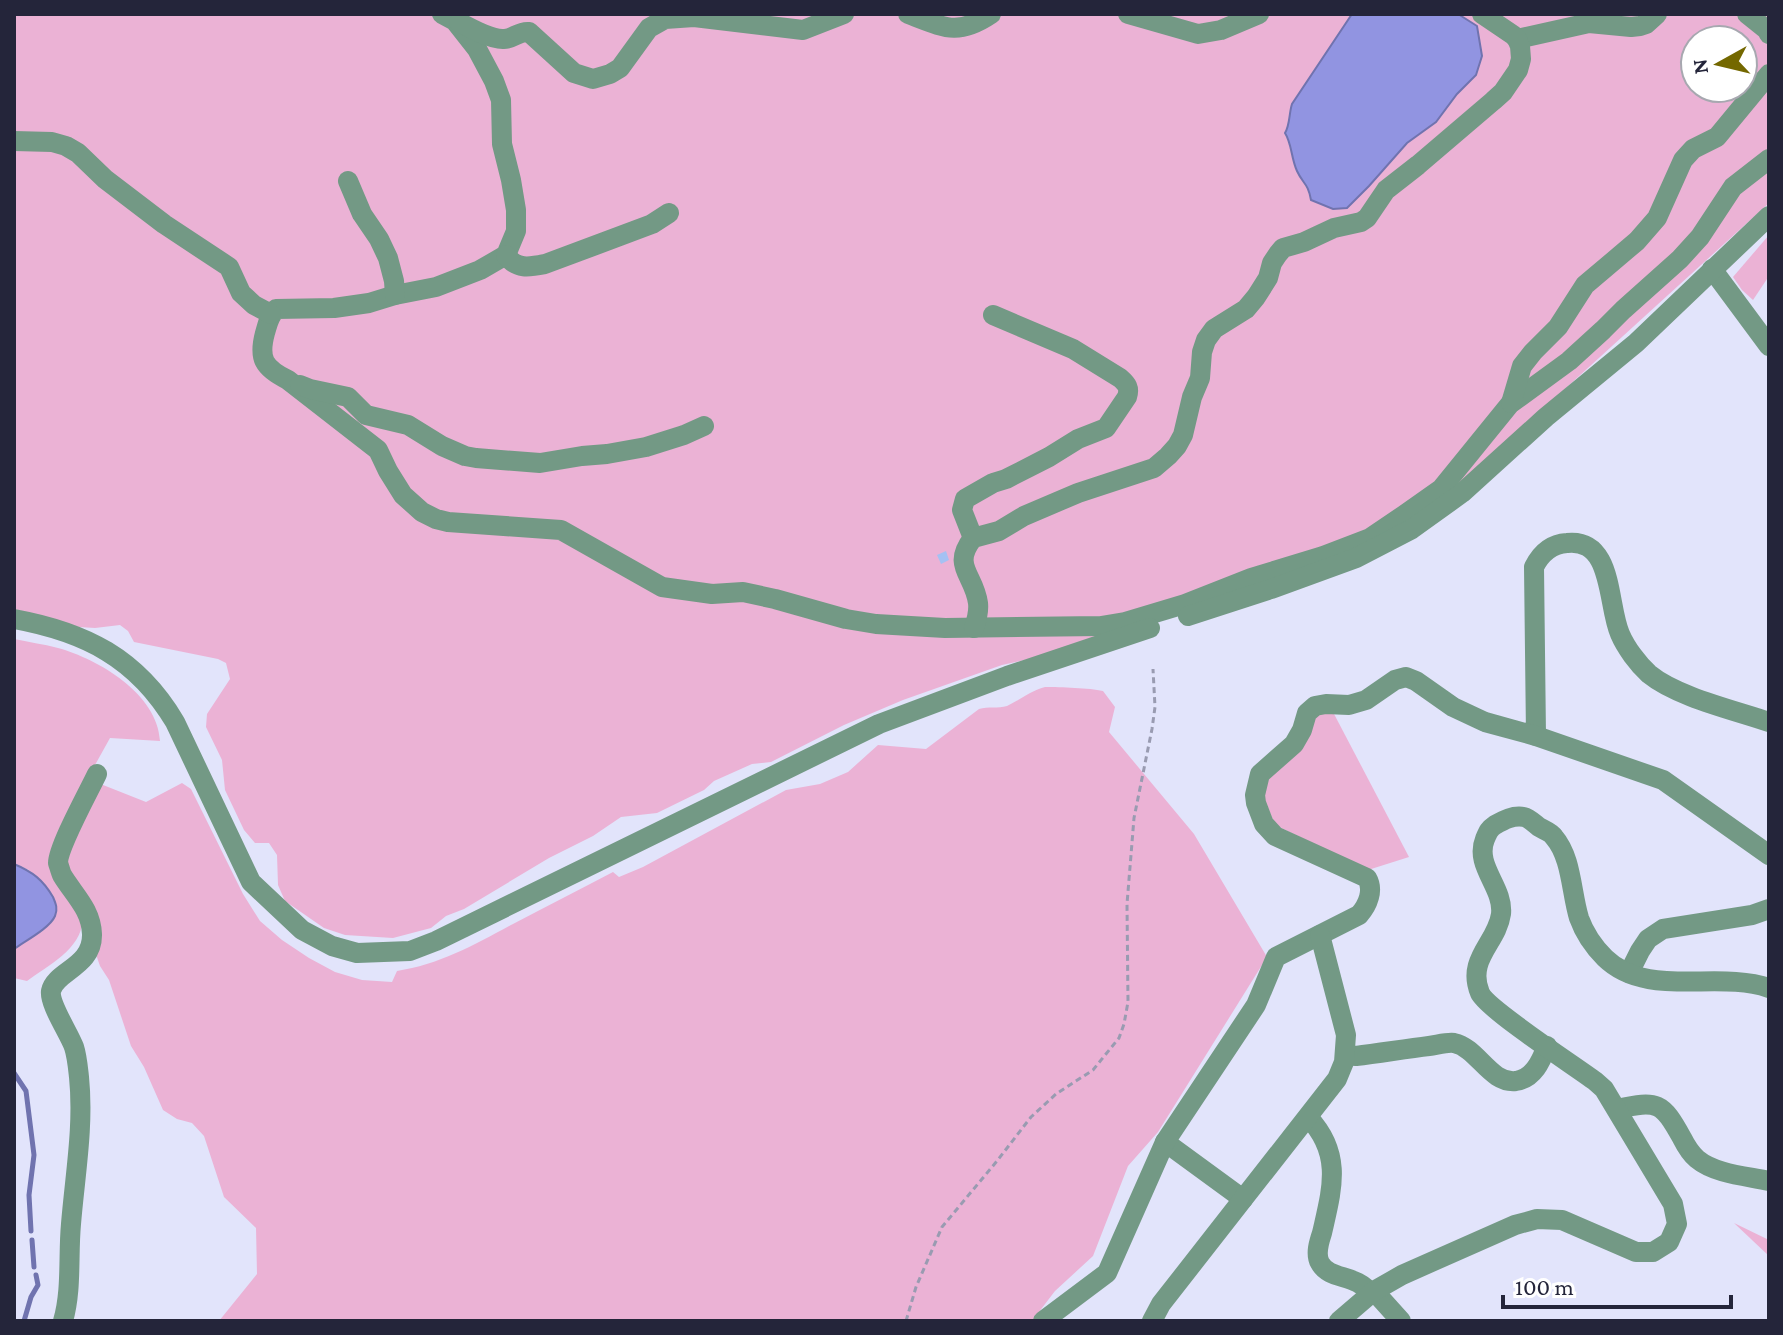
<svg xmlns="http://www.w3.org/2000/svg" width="1783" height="1335" font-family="'Crimson Pro',serif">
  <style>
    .green { fill: #ebb2d5; fill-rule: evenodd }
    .water { fill: #9194e1; stroke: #7073af; stroke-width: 2 }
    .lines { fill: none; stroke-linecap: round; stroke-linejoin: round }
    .stream { stroke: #7073af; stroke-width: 5 }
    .building { fill: #a5c1f3 }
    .path { stroke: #999bb1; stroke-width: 3; stroke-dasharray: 6 4; stroke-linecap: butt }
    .minor { stroke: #739985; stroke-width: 20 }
  </style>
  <rect width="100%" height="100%" fill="#e2e4fb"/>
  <!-- green -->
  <g class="green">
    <path d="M14 14H1769V203L1452 492 1410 522 1047 655 1002 665 903 700 844 725 771 762 752 764 714 781 704 790 657 813 621 817 593 836 549 858 464 909 446 916 431 928 393 938 345 935 324 928 285 901 278 885 277 855 269 843H255L244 830 225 790 222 760 206 727 207 714 230 679 226 663 218 659 134 642 128 631 120 625 95 628 79 627 14 609ZM1695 40H1743V88H1695Z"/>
    <path d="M1769 235V276L1753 300 1742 290 1733 277Z"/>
    <path d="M14 639C28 642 43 644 58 648 98 659 158 694 160 741L110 738 75 801 55 857C60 868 81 905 82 915 86 947 48 965 27 981L14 978V949L48 925 29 870 14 864Z"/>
    <path d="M1045 687C1061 687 1089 688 1103 691L1115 707 1109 732 1194 834 1267 957 1158 1132 1128 1166 1093 1256 1055 1291 1032 1321H219L257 1274 256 1228 224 1197 204 1136 192 1123 177 1119 163 1110 144 1067 131 1046 109 980 100 966 66 868V853L98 783 146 802 182 783 191 789 243 894 260 921 282 940 309 958 335 972 362 980 392 982 397 971C439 965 476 944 513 924 546 907 580 889 613 872L619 877 643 867 786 790 820 784 848 772 878 745 926 749 979 709C988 706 998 709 1007 706 1020 700 1030 691 1045 687Z"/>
    <path d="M1333 712 1409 857 1368 870 1275 825 1262 793 1265 776 1311 715Z"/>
    <path d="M1734 1223 1769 1240V1256Z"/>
  </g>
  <!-- water -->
  <g class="water">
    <path d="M1352 14H1458L1477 26 1482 56 1476 75 1457 94 1436 122 1407 143 1369 186 1347 208 1333 209 1311 200C1308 183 1303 184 1297 171 1291 158 1292 144 1285 133 1290 125 1289 113 1292 104Z"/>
    <path d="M14 864C33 872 43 880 53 897 56 904 58 909 55 916 50 928 25 941 14 949Z"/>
  </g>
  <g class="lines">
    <!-- stream -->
    <g class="stream">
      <path d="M14 1073 26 1091 34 1155 29 1195 31 1231"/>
      <path d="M32 1240 34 1267"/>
      <path d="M24 1321 31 1297 38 1285 36 1275"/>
    </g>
  </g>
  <!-- building -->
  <path class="building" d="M946 551 949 560 941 564 937 555Z"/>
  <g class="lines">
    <!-- path -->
    <path class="path" d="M906 1321 916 1287 942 1227 997 1161 1031 1117 1056 1094 1093 1070 1119 1038 1124 1024 1128 1002 1127 904 1134 818 1152 729 1155 707 1153 669"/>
    <!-- minor -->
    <g class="minor">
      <path d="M442 14 455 21 477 49 494 81 501 100 502 144 511 180 516 210V231L506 255 480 270 436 287 395 295 369 303 334 308 276 309C269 316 268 323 265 333 258 359 264 368 288 380L378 450 388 471 403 495 422 512 436 519 448 522 561 530 662 587 712 594 743 592 775 599 846 619 876 624 945 628 1101 626 1125 622 1185 604 1251 578 1323 556 1370 538 1404 515 1441 489 1510 404 1569 361 1603 330 1623 310 1680 259 1700 237 1733 187 1769 159"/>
      <path d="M908 14C943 27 957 37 991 14"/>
      <path d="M1128 14 1198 34 1221 30 1259 14"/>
      <path d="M1747 14 1767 30 1769 34"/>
      <path d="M459 22C470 28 492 40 504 39 514 39 518 31 529 32L574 73 593 79 610 74 620 68 649 28 665 19 694 17 803 30 844 14"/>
      <path d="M1517 39 1589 23 1631 27 1640 26 1646 24 1657 14"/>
      <path d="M14 141 52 142 66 146 78 153 105 179 164 224 229 267 241 293 254 305 271 314"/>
      <path d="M348 181 362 214 379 239 388 258 394 281 395 295"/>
      <path d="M506 255C516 270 530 267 545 264L652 224 669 213"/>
      <path d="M1712 269 1769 346"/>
      <path d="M300 385 310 389 348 397 366 415 408 425 442 446 465 456 476 458 540 463 582 456 607 454 646 447 684 435 704 426"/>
      <path d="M1511 403 1522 366 1533 352 1558 327 1585 285 1637 241 1657 218 1683 160 1693 149 1717 137 1769 74"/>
      <path d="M973 538 962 510 965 499 993 483 1006 479 1049 457 1078 439 1106 428 1127 397C1130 388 1127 384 1120 378L1073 349 993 315"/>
      <path d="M1188 616 1271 589 1356 558 1412 529 1462 493 1546 417 1636 343 1769 216"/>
      <path d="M14 619C85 632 137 658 175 722L251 882 302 930 332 946 357 953 410 951 436 941 879 724 1007 676 1150 628"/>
      <path d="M974 628C977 619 979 611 978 603 974 574 951 566 973 538L999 531 1024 516 1078 493 1154 468 1168 456 1177 446 1183 435 1192 397 1200 378 1202 352 1206 340 1214 329 1246 309 1256 297 1268 278 1272 263 1278 254 1283 248 1304 242 1334 228 1361 222 1367 218 1386 190 1418 165 1493 101 1503 92 1518 70 1521 59 1520 46 1517 39 1513 35 1482 14"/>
      <path d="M1536 736 1534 567C1541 553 1551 544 1567 543 1614 538 1607 605 1620 634 1626 648 1638 664 1649 674 1677 697 1734 710 1769 722"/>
      <path d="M1629 973 1640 951 1648 939 1663 929 1752 915 1769 909"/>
      <path d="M1345 1055 1356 1056C1380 1053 1405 1049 1429 1046 1437 1045 1447 1042 1454 1043 1478 1048 1490 1084 1516 1081 1534 1078 1541 1061 1547 1046"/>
      <path d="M1617 1109C1658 1100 1662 1102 1682 1138 1686 1146 1690 1153 1697 1159 1715 1174 1746 1176 1769 1181"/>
      <path d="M1308 1117C1343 1154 1332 1189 1322 1233 1319 1242 1315 1254 1320 1263 1330 1281 1356 1273 1371 1294"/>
      <path d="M1165 1142 1243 1199"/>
      <path d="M1374 1291 1401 1321"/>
      <path d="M63 1321C72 1290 68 1256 71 1224 75 1175 84 1126 79 1077 78 1068 77 1056 74 1047 69 1033 49 1004 51 991 55 971 93 967 92 934 91 909 74 895 62 875 61 873 59 866 58 863 58 847 89 791 97 774"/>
      <path d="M1043 1321 1107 1273 1165 1142 1256 1005 1276 957 1359 915C1368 905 1374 890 1367 878L1275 836 1264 824 1256 803 1255 795 1260 774 1294 744 1302 730 1307 713 1315 706 1326 704 1349 705 1366 700 1395 680 1406 677 1416 681 1453 707 1485 722 1536 736 1663 780 1769 855"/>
      <path d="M1152 1321 1161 1304 1337 1079 1344 1062 1346 1035 1320 935"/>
      <path d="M1339 1321 1374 1291 1402 1275 1515 1225 1537 1219 1562 1220 1636 1252H1653L1669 1242 1677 1224 1673 1204 1604 1089 1595 1081C1575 1066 1487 1009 1480 993 1466 959 1497 943 1501 914 1504 887 1474 866 1485 839 1488 832 1489 829 1495 825 1504 820 1513 815 1524 817 1529 818 1535 824 1539 827 1544 830 1551 832 1554 837 1572 858 1571 892 1579 918 1584 932 1594 947 1605 958 1647 999 1717 970 1769 988"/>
    </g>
  </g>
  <!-- border -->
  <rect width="1783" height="1335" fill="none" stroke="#24253a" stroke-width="32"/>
  <!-- north arrow -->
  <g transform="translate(1719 64) rotate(262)"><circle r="38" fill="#ffffff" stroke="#a7a8b0" stroke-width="2"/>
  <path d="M0-6L14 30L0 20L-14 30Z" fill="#746800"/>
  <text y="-12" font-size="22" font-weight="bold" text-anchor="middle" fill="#24253a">N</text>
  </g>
  <!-- scale -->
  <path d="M1503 1295v12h228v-12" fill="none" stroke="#24253a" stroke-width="4"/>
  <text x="1515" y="1295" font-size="24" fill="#24253a" stroke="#ffffff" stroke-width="6" paint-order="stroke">100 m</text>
</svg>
